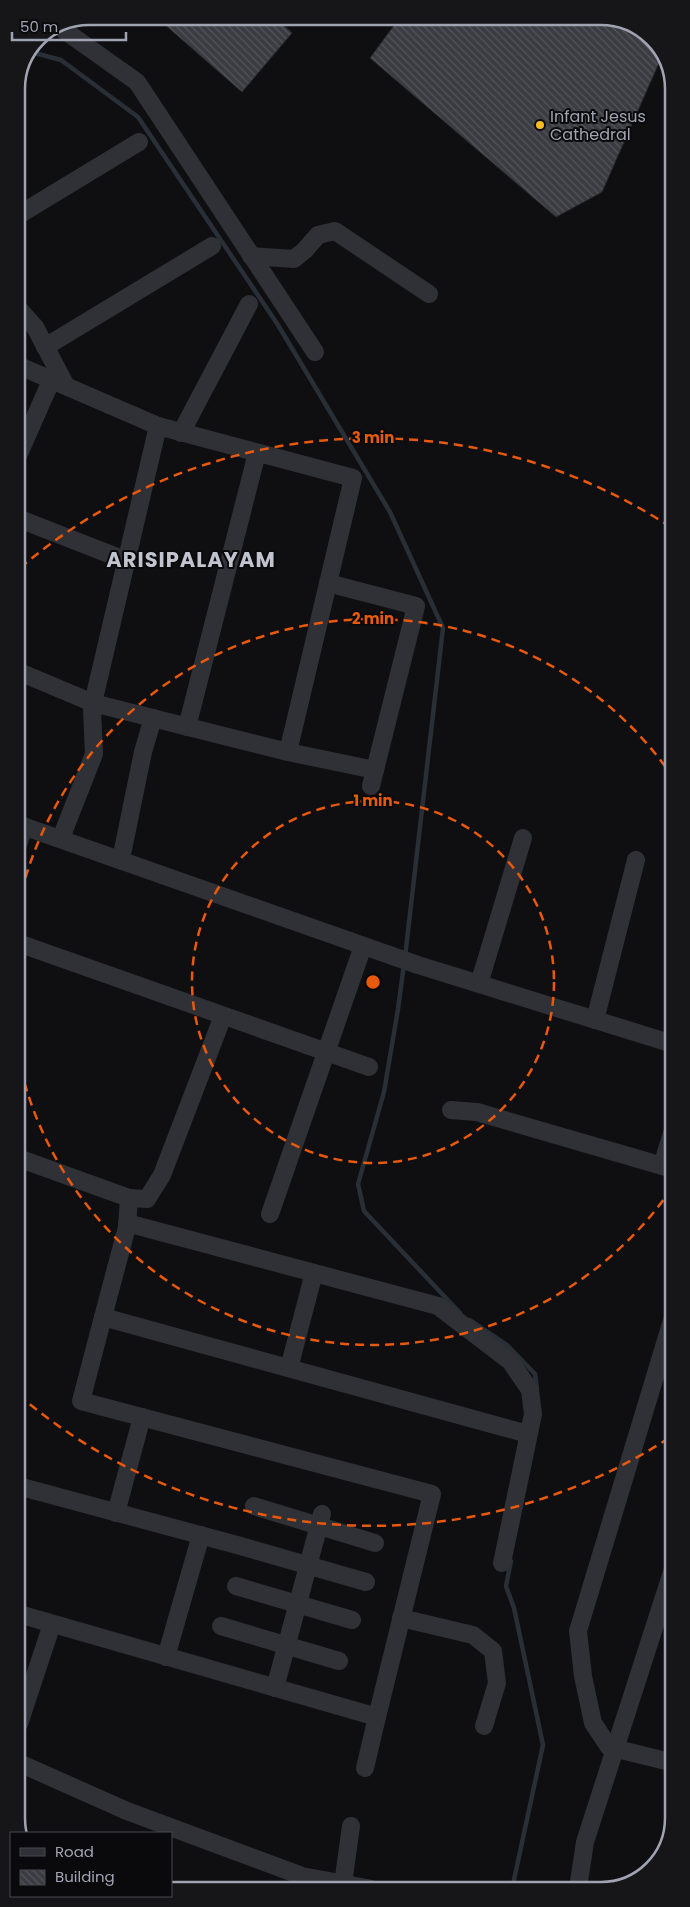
<svg xmlns="http://www.w3.org/2000/svg" width="690" height="1907" font-family="Poppins,sans-serif">
  <style>
    .lines { fill: none; stroke-linecap: round; stroke-linejoin: round }
    .stream { stroke: #282f36; stroke-width: 4.5 }
    .building { fill: url(#building-back-hatch); stroke: #29292d }
    .minor { stroke: #303136; stroke-width: 18 }
    .ring { fill: none; stroke: #e8590c; stroke-width: 2.5; stroke-dasharray: 9 6 }
    .poi-dot { fill: #f7bc21; stroke: #0a0a0c; stroke-width: 2 }
    .labels { text-anchor: middle; dominant-baseline: central; stroke-width: 4; stroke-linejoin: round; paint-order: stroke }
    .poi-label { font-size: 16px; fill: #a0a4b2; stroke: #0a0a0c; text-anchor: start }
    .district-label { font-size: 21px; font-weight: bold; letter-spacing: 1px; fill: #c1c4ce; stroke: #0a0a0c }
    .rim { fill: none; stroke: #a0a4b2; stroke-width: 2.5 }
    .centre { fill: #e8590c; stroke: #0a0a0c; stroke-width: 2.5 }
    .ring-label { font-size: 15px; text-anchor: middle; font-weight: bold; fill: #e8590c; stroke: #0a0a0c; stroke-width: 4; stroke-linejoin: round; paint-order: stroke }
  </style>
  <defs>
    <pattern id="building-back-hatch" width="6" height="6" patternUnits="userSpaceOnUse" patternTransform="scale(1.25)"><rect width="6" height="6" fill="#3b3c41"/><path d="M-1 5l2 2M0 0l6 6M5-1l2 2" fill="none" stroke="#54555a"/></pattern>
  </defs>
  <rect width="100%" height="100%" fill="#0f0f11"/>
  <g class="lines">
    <!-- stream -->
    <g class="stream">
      <path d="M31 52 61 60 138 117 278 325 390 512 443 628 405 957"/>
      <path d="M404 964 398 1009 384 1092 358 1184 364 1211 460 1313"/>
      <path d="M470 1320 507 1345 535 1374 537 1389"/>
      <path d="M511 1561 506 1586 514 1608 543 1745 512 1889"/>
    </g>
  </g>
  <!-- building -->
  <g class="building">
    <path d="M155 16H273L292 33 242 92Z"/>
    <path d="M401 16H606L646 31 662 56 602 192 556 217 370 58Z"/>
  </g>
  <g class="lines">
    <!-- minor -->
    <g class="minor">
      <path d="M61 28 137 82 315 352"/>
      <path d="M17 216 139 142"/>
      <path d="M251 256 294 259 305 250 318 235 335 231 429 294"/>
      <path d="M17 307 35 327 66 386"/>
      <path d="M45 347 212 246"/>
      <path d="M17 365 158 426"/>
      <path d="M181 433 249 304"/>
      <path d="M17 458 51 381"/>
      <path d="M17 518 127 561"/>
      <path d="M328 583 416 606 371 786"/>
      <path d="M17 671 93 703 288 752 353 478 158 426 93 703 92 709 94 754 61 838"/>
      <path d="M187 727 257 453"/>
      <path d="M288 752 375 770"/>
      <path d="M17 824 418 965 673 1044"/>
      <path d="M17 848 24 826"/>
      <path d="M121 859 143 752 153 718"/>
      <path d="M18 943 369 1067"/>
      <path d="M479 984 523 838"/>
      <path d="M595 1020 636 860"/>
      <path d="M451 1110 477 1112 673 1169"/>
      <path d="M18 1158 129 1198 127 1227 103 1317 528 1434"/>
      <path d="M662 1166 673 1130"/>
      <path d="M129 1198 147 1199 162 1175 223 1016"/>
      <path d="M270 1214 363 946"/>
      <path d="M127 1223 438 1306 510 1361 530 1390 533 1414 502 1563"/>
      <path d="M673 1317 578 1631 583 1676 593 1723 609 1747 674 1763"/>
      <path d="M289 1368 314 1273"/>
      <path d="M18 1486 237 1545 366 1582"/>
      <path d="M254 1506 375 1543"/>
      <path d="M116 1513 142 1417"/>
      <path d="M236 1586 352 1620"/>
      <path d="M19 1614 377 1717 432 1494 81 1401 103 1317"/>
      <path d="M401 1618 473 1635 493 1651 497 1683 484 1726"/>
      <path d="M221 1626 339 1661"/>
      <path d="M166 1657 201 1535"/>
      <path d="M275 1688 322 1514"/>
      <path d="M19 1724 52 1624"/>
      <path d="M19 1763 127 1811 302 1876 372 1889"/>
      <path d="M365 1768 377 1717"/>
      <path d="M343 1884 351 1826"/>
      <path d="M578 1888 585 1842 673 1569"/>
    </g>
  </g>
  <!-- distance rings -->
  <g class="ring">
    <circle cx="373" cy="982" r="181"/>
    <path d="M672 1188A363 363 0 0 1 18 1057M18 907A363 363 0 0 1 672 776"/>
    <path d="M669 1438A544 544 0 0 1 20 1396M20 568A544 544 0 0 1 669 526"/>
  </g>
  <!-- markers -->
  <circle class="poi-dot" cx="540" cy="125" r="5"/>
  <g class="labels">
    <!-- poi labels -->
    <g class="poi-label">
      <text x="550" y="116">Infant Jesus<tspan x="550" dy="18">Cathedral</tspan></text>
    </g>
    <!-- district labels -->
    <g class="district-label">
      <text x="191" y="559">ARISIPALAYAM</text>
    </g>
  </g>
  <!-- crop -->
  <path d="M0 0H690V1907H0ZM89 25H601A64 64 0 0 1 665 89V1818A64 64 0 0 1 601 1882H89A64 64 0 0 1 25 1818V89A64 64 0 0 1 89 25Z" fill="#161619" fill-rule="evenodd"/>
  <path class="rim" d="M89 25H601A64 64 0 0 1 665 89V1818A64 64 0 0 1 601 1882H89A64 64 0 0 1 25 1818V89A64 64 0 0 1 89 25Z"/>
  <circle cx="373" cy="982" r="8" class="centre"/>
  <g class="ring-label">
    <text x="373" y="443">3 min</text>
    <text x="373" y="624">2 min</text>
    <text x="373" y="806">1 min</text>
  </g>
  <!-- legend -->
  <rect x="10" y="1832" width="162" height="65" fill="#0a0a0c" stroke="#46484e"/>
  <rect x="20" y="1848" width="25" height="8" fill="#303136" stroke="#46484e"/>
  <text x="55" y="1857" font-size="15" fill="#a0a4b2">Road</text>
  <rect x="20" y="1870" width="25" height="15" fill="url(#building-back-hatch)" stroke="#46484e"/>
  <text x="55" y="1882" font-size="15" fill="#a0a4b2">Building</text>
  <!-- scale -->
  <path d="M12 32v8h114v-8" fill="none" stroke="#a0a4b2" stroke-width="2.5"/>
  <text x="20" y="32" font-size="15" fill="#a0a4b2" stroke="#0a0a0c" stroke-width="4" paint-order="stroke">50 m</text>
</svg>
